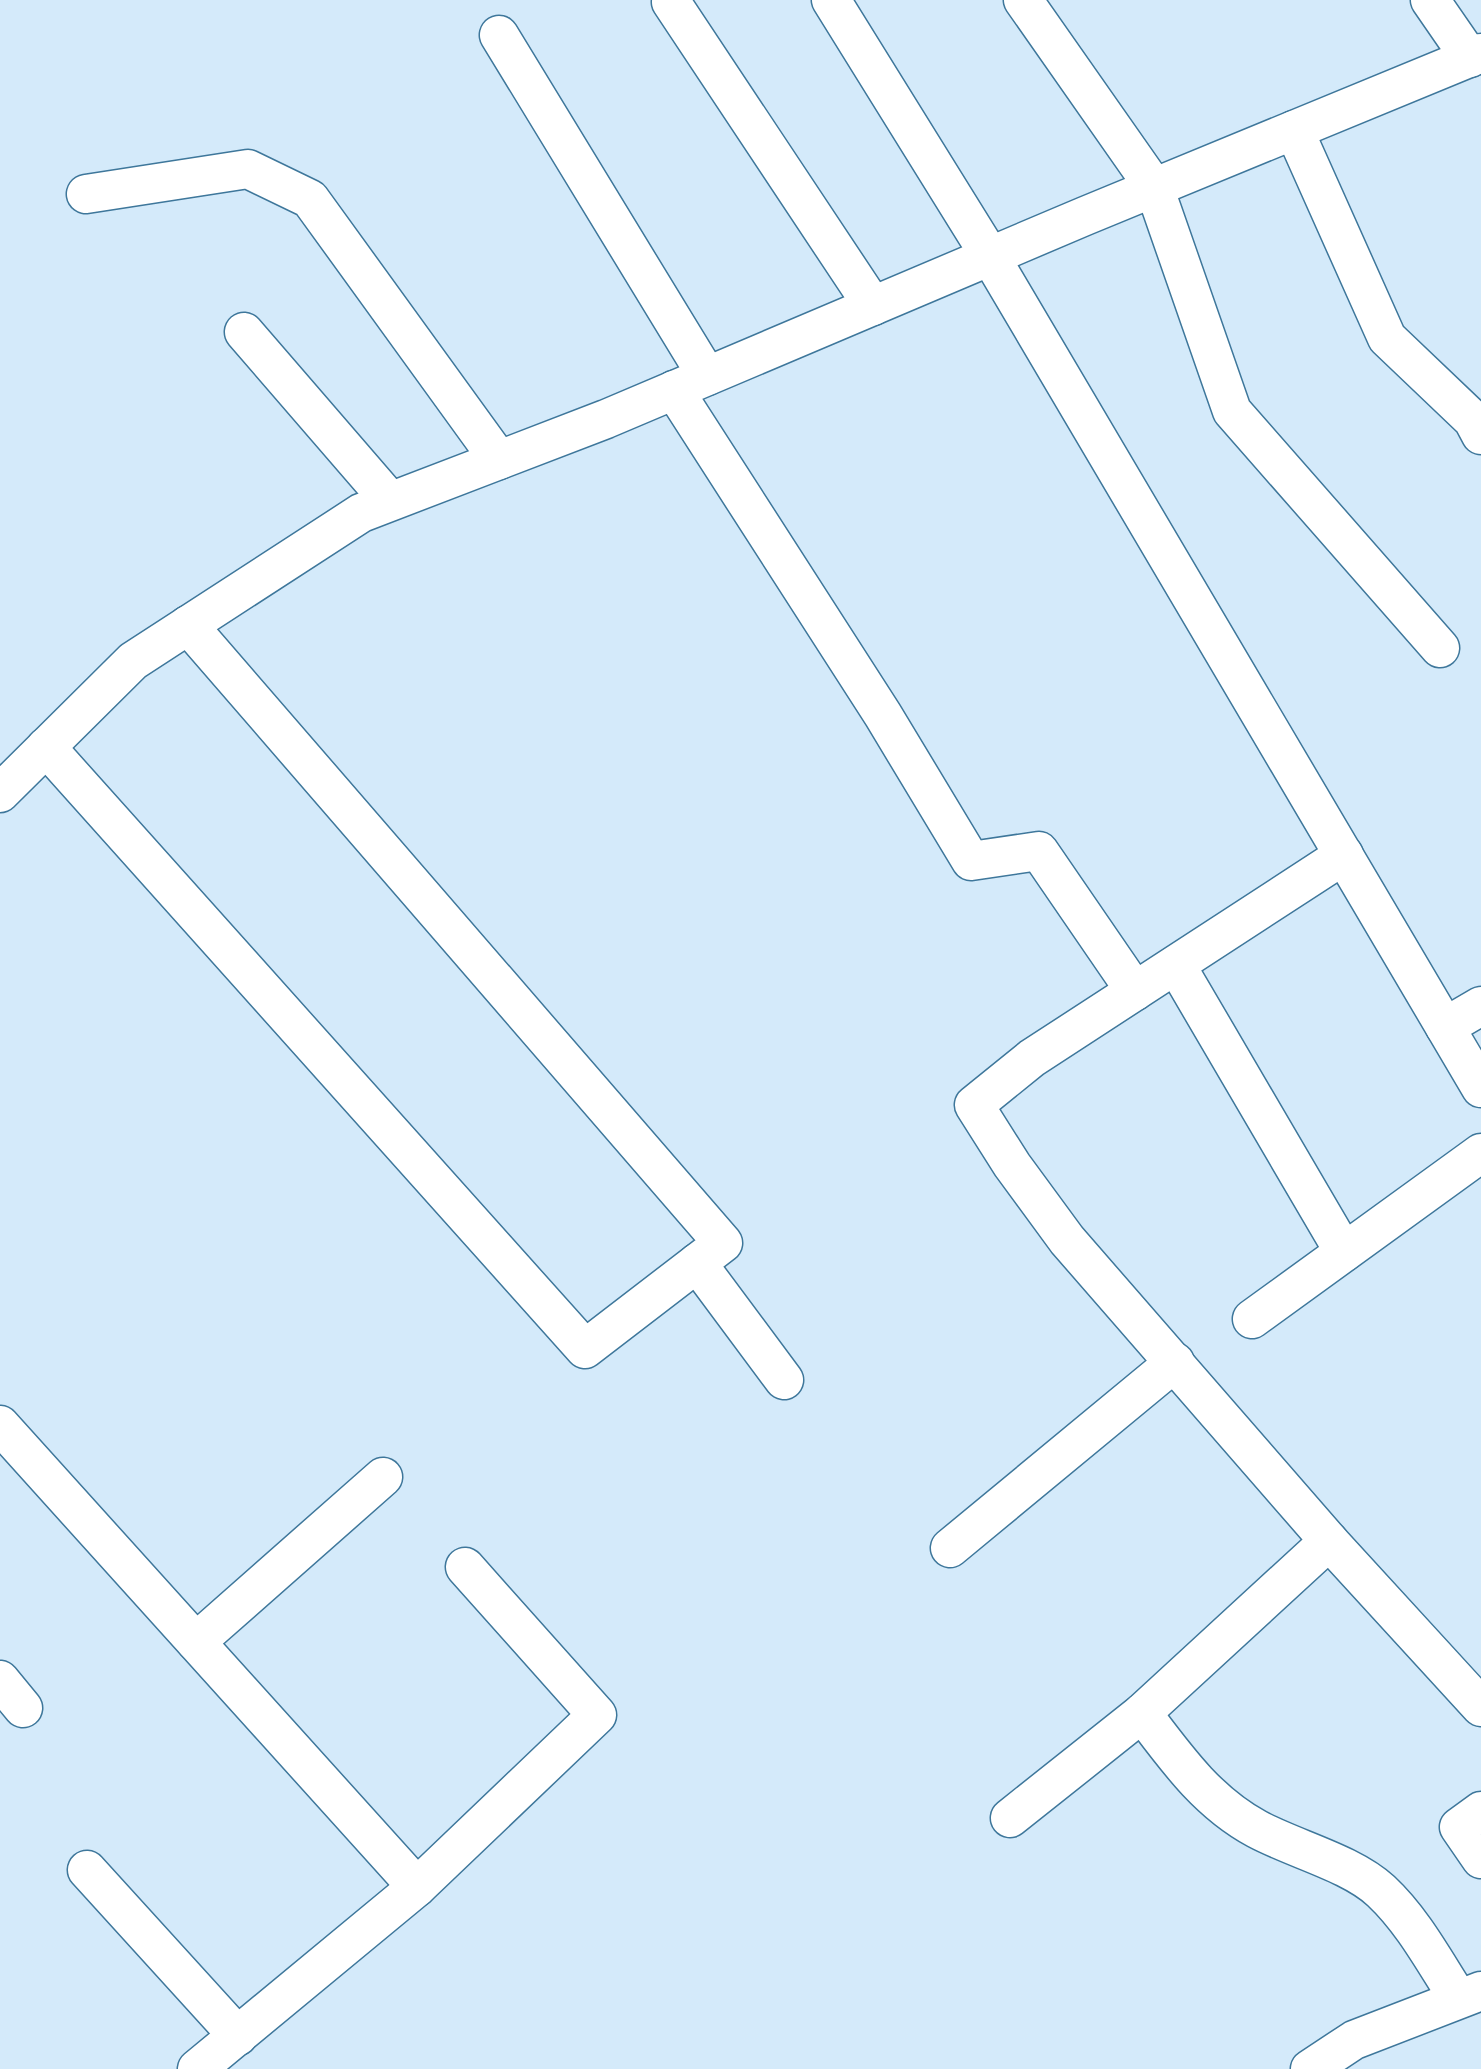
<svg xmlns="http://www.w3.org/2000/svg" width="1481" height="2069" font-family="'Source Sans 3',sans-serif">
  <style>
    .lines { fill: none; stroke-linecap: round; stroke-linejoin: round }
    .minor-casing { stroke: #3e779b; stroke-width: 41 }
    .minor { stroke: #fff; stroke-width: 38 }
  </style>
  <rect width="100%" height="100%" fill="#d4eafa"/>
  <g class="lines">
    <defs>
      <g id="minor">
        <path d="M831 0 990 256 1481 1088"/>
        <path d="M1023 0 1154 187 1232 411 1440 648"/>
        <path d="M1430 0 1470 58"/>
        <path d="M671 2 873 306"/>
        <path d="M499 35 707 376"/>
        <path d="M1294 130 1387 338 1473 420 1481 435"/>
        <path d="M86 194 248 169 310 199 499 460"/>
        <path d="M244 332 390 501"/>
        <path d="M674 390 883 715 971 861 1039 851 1135 991"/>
        <path d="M46 747 585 1349 723 1243 188 625"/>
        <path d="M0 793 133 661 361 513 606 419 1085 216 1481 53"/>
        <path d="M1344 855 1032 1058 974 1105 1012 1165 1067 1240 1329 1541 1481 1707"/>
        <path d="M1176 965 1344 1252"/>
        <path d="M1445 1027 1481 1006"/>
        <path d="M697 1263 784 1380"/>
        <path d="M1252 1319 1481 1153"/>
        <path d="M0 1425 417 1887"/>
        <path d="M950 1548 1175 1362"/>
        <path d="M196 1642 383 1477"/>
        <path d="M0 1680 23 1708"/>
        <path d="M1142 1713C1176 1758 1207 1802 1257 1829 1294 1849 1351 1863 1381 1891 1413 1921 1434 1961 1458 1998"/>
        <path d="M1481 1811 1459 1827 1481 1859"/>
        <path d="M1010 1818 1142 1713 1329 1541"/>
        <path d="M87 1870 238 2036"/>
        <path d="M197 2069 417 1887 597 1715 465 1567"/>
        <path d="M1310 2069 1354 2040 1481 1991"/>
      </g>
    </defs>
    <!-- minor casing -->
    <use href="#minor" class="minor-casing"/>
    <!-- minor -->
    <use href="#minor" class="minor"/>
  </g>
</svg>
